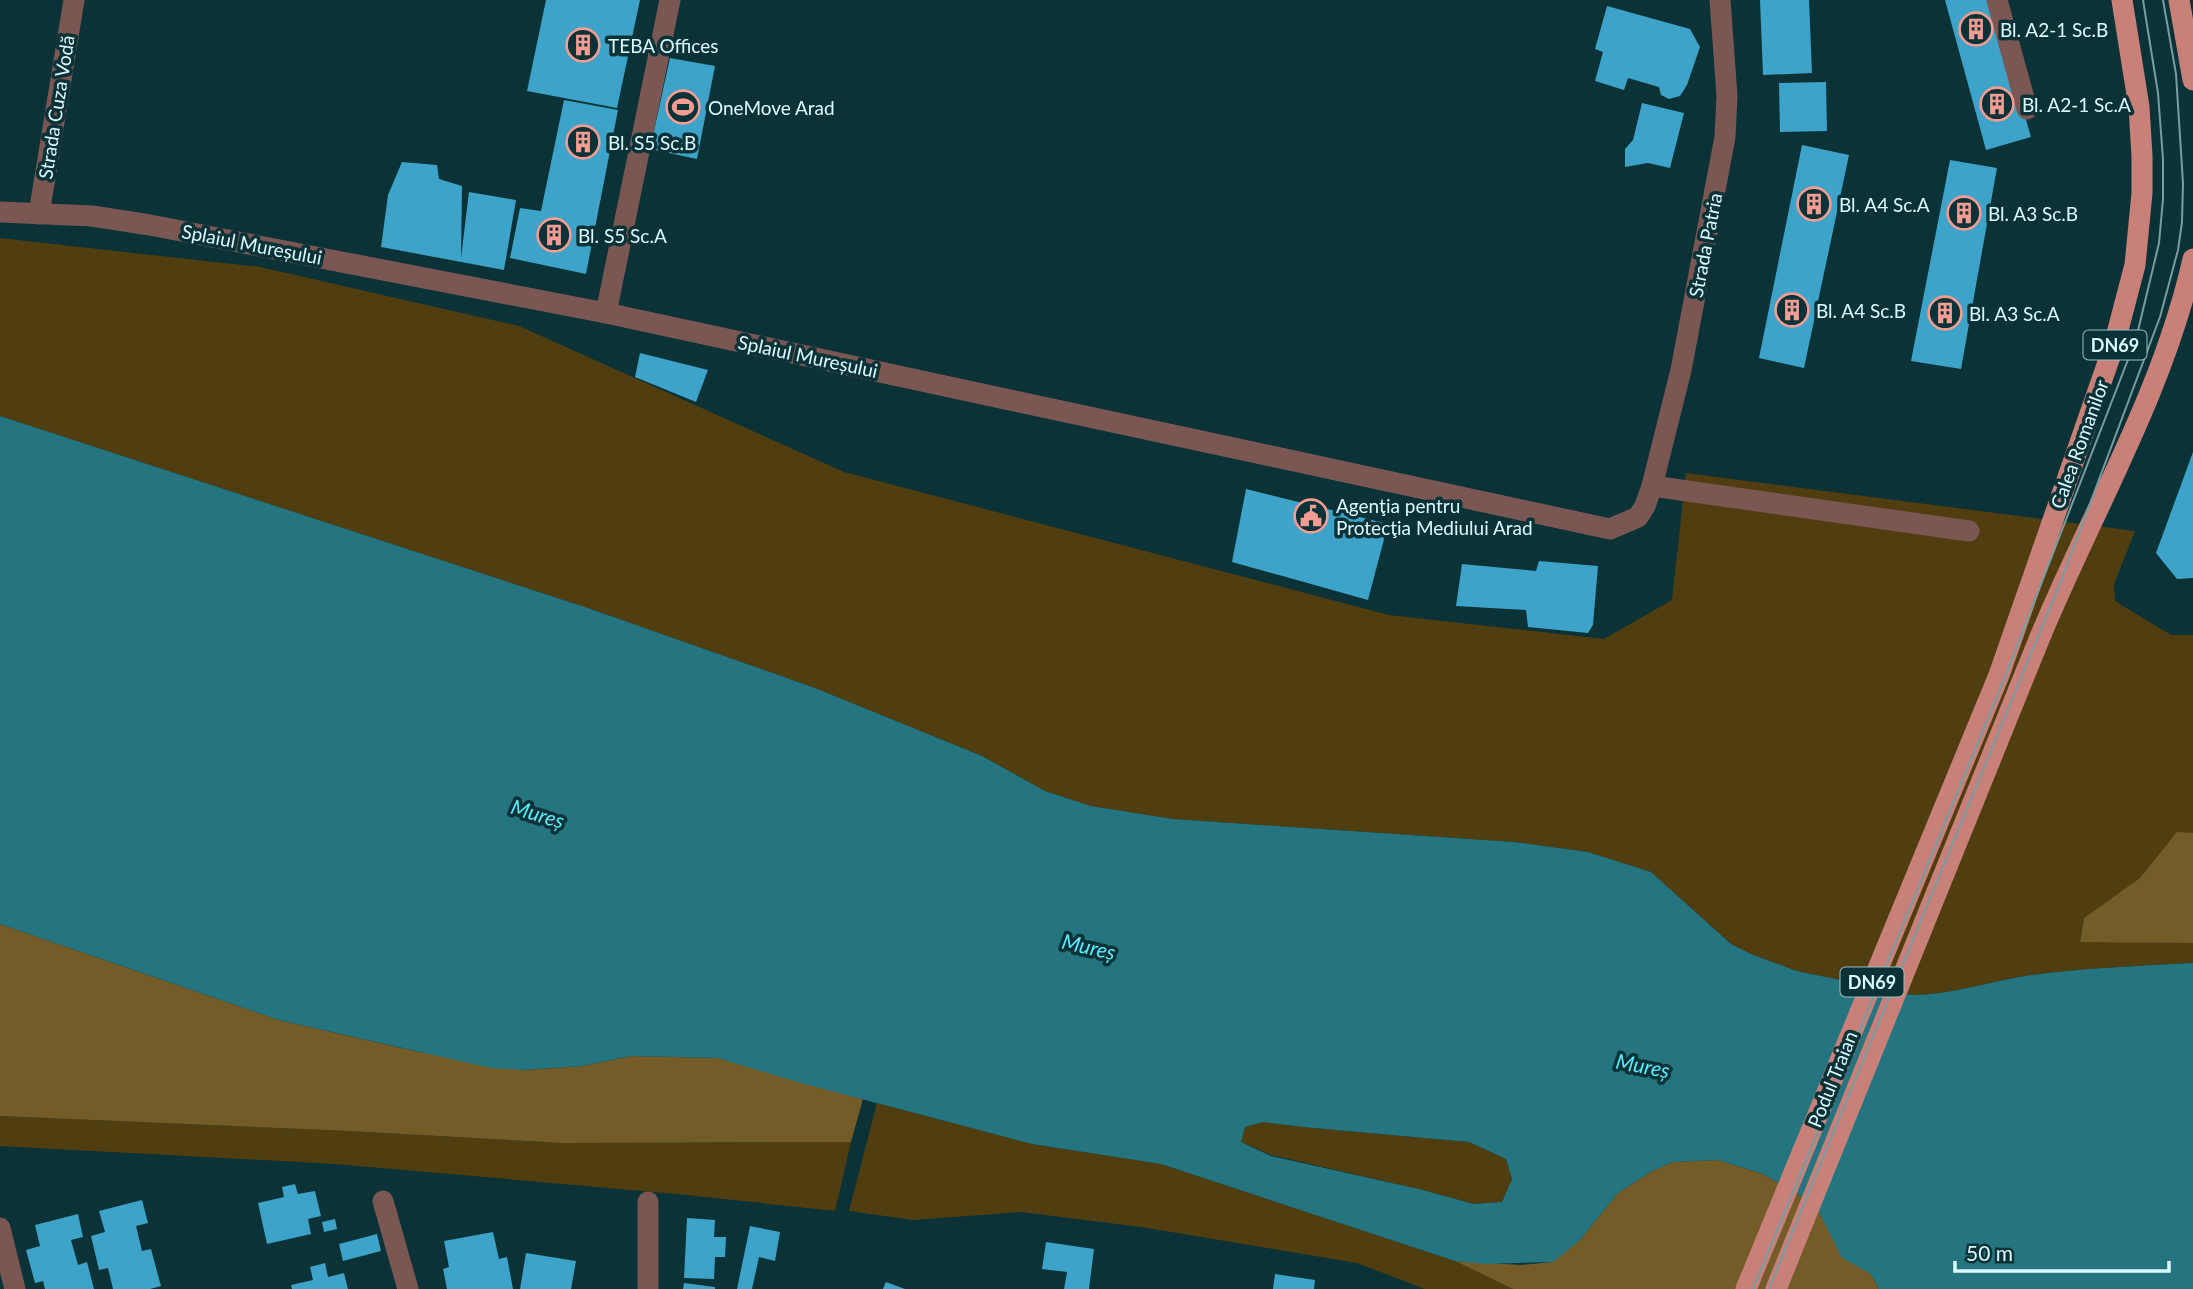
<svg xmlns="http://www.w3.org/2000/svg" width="2193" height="1289" font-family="Lato,sans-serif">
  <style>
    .green { fill: #513e10 }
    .forest { fill: #735c27 }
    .water { fill: #24757f; fill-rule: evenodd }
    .building { fill: #3da3c8 }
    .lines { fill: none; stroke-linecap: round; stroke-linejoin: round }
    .minor { stroke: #7b5753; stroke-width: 21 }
    .major { stroke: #c88079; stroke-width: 21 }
    .tram { stroke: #799ca1; stroke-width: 2 }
    .labels { text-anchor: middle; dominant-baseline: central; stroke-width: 7; stroke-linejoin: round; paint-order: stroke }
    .shield { fill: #0b3237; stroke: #9dbfc3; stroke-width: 2 }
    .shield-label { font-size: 18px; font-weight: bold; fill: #dcfbff }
    .poi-label { font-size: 19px; fill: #dcfbff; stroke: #0b3237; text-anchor: start }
    .street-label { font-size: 19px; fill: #dcfbff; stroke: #0b3237 }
    .water-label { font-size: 21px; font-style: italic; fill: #57edfe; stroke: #0b3237 }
  </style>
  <rect width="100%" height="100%" fill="#0b3237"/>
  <!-- green -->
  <g class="green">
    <path d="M0 238 260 267 519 326 844 472 1389 615 1604 639 1672 600 1686 473 2135 531 2114 584 2115 601 2171 635H2193V833H2177L2141 878 2084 918 2080 941 2193 943V963C2137 966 2081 968 2025 976 1988 982 1950 995 1912 995L1797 971 1751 954 1731 944 1651 872 1588 852 1514 842 1173 819 1091 806 1045 791 982 756 815 688 588 608 0 416Z"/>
    <path d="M877 1103 1032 1144 1161 1164 1455 1261 1513 1289H1425L1357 1263 1141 1227 1021 1212 913 1220 849 1211Z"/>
    <path d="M0 1116 349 1131 562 1143 851 1142 835 1211 677 1194 336 1164 0 1146Z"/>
    <path d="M1263 1122 1303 1127 1469 1142 1506 1159 1512 1179 1502 1202 1474 1204 1419 1189 1271 1155 1241 1142 1245 1127Z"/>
  </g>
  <!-- forest -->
  <g class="forest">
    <path d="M2177 832 2193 833V943L2080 942 2084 918 2140 878Z"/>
    <path d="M0 924 279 1020 415 1051 523 1070 582 1066 631 1056 718 1058 863 1099 851 1142 562 1143 349 1131 0 1116Z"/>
    <path d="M1718 1160 1763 1174 1815 1204 1871 1274 1879 1289H1513L1455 1261 1521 1265 1552 1262 1579 1241 1618 1193 1652 1171 1673 1162Z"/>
  </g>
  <!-- water -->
  <path class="water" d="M0 416 588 608 815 688 982 756 1045 791 1091 806 1173 819 1514 842 1588 852 1651 872 1731 944 1751 954 1797 971 1912 995C1950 995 1988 982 2025 976 2081 968 2137 966 2193 963V1289H1879L1871 1274 1842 1258 1815 1204 1763 1174 1718 1160 1673 1162 1652 1171 1618 1193 1579 1241 1553 1262 1486 1264 1455 1261 1161 1164 1032 1144 797 1082 718 1058 631 1056 582 1066 523 1070 491 1068 279 1020 0 924ZM1263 1122 1303 1127 1469 1142 1506 1159 1512 1179 1502 1202 1474 1204 1419 1189 1271 1156 1241 1142 1245 1127Z"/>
  <!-- building -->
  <g class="building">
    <path d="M546 0H640L617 108 527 91Z"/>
    <path d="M1760 0H1809L1812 73 1763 75Z"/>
    <path d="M1945 0H1991L2031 137 1986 150Z"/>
    <path d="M1607 6 1690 29 1700 47 1687 85 1680 96 1669 99 1661 95 1659 87 1628 78 1624 90 1595 81 1603 52 1595 49Z"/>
    <path d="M670 58 715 66 697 159 650 149Z"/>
    <path d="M1826 82 1827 131 1780 132 1779 83Z"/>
    <path d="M564 100 618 110 586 274 510 258 520 208 541 211Z"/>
    <path d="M1642 103 1684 113 1670 168 1648 163 1625 167V149L1633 140Z"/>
    <path d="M1802 145 1849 155 1804 368 1759 358Z"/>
    <path d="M1950 160 1997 168 1961 369 1911 361Z"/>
    <path d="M402 162 437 165 439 179 462 186 461 258 469 192 516 200 504 270 381 247 388 195Z"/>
    <path d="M640 353 708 370 696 402 635 377Z"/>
    <path d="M2193 452V578L2177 579 2156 553Z"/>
    <path d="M1246 489 1388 524 1368 600 1232 562Z"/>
    <path d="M1539 561 1598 566 1593 625 1588 633 1528 627 1526 610 1456 606 1462 564 1536 571Z"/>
    <path d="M295 1184 298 1194 315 1191 321 1216 308 1219 311 1234 267 1244 258 1203 284 1197 282 1187Z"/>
    <path d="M142 1200 148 1223 136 1226 142 1251 151 1249 161 1286 150 1289H113L108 1268 99 1270 91 1236 105 1232 99 1211Z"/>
    <path d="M78 1214 83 1237 71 1240 78 1265 87 1262 94 1289H45L43 1281 35 1283 26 1250 40 1246 35 1225Z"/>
    <path d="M687 1218 715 1220 714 1237H726L725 1257H715L714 1279 684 1278Z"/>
    <path d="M335 1219 337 1229 324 1232 322 1222Z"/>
    <path d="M750 1226 780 1232 775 1261 759 1257 752 1289H737Z"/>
    <path d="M493 1232 499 1259 507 1257 513 1289H447L443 1269 449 1267 444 1241Z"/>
    <path d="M377 1234 381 1251 343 1261 339 1244Z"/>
    <path d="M1046 1242 1094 1249 1089 1289H1064L1067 1272 1042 1269Z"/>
    <path d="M526 1253 576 1261 571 1289H520Z"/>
    <path d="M325 1263 328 1277 344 1273 348 1289H292L291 1285 313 1280 310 1267Z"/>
    <path d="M1275 1274 1315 1280 1314 1289H1273Z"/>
    <path d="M886 1282 905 1289H883Z"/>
    <path d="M684 1283 715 1287V1289H683Z"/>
  </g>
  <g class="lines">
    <!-- minor -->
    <g class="minor">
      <path d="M1997 0 2027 109"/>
      <path d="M0 212 92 216 150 225 606 313 1610 529 1638 517 1645 506 1652 486 1681 370 1725 137 1727 96 1720 0"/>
      <path d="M39 214 74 0"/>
      <path d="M606 313 670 0"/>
      <path d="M1652 486 1969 531"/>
      <path d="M383 1201 408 1289"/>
      <path d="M648 1202V1289"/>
      <path d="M0 1228 15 1289"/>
    </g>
    <!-- major -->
    <g class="major">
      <path d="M2179 0 2193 80"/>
      <path d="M1746 1289 1999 675 2114 345 2135 265 2142 193V156L2139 107 2122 0"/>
      <path d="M1776 1289C1863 1073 1950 857 2038 642 2090 515 2163 394 2193 259"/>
    </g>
    <!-- tram -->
    <g class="tram">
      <path d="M1753 1289 2005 677 2136 339 2159 243 2163 199V159L2158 93 2143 0"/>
      <path d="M1769 1289 2061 581 2160 317 2178 250 2182 222 2183 183 2176 74 2163 0"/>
    </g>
  </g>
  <!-- icons -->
  <defs>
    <symbol id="building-ring" viewBox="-11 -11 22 22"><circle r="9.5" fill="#0b3237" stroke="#f59c93" stroke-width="1.5"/><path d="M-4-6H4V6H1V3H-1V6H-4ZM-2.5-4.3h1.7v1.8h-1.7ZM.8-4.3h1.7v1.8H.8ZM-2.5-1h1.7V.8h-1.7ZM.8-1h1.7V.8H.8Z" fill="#f59c93"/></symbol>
    <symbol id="stadium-ring" viewBox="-11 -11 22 22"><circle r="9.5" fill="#0b3237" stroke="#f59c93" stroke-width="1.5"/><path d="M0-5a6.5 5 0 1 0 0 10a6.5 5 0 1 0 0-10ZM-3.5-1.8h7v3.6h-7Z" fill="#f59c93"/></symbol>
    <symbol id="civic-ring" viewBox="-11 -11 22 22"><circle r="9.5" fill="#0b3237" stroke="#f59c93" stroke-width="1.5"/><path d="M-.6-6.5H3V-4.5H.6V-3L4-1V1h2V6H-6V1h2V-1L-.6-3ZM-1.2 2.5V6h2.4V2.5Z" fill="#f59c93"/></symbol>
  </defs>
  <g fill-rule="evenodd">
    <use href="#building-ring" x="1957" y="10" width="38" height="38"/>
    <use href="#building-ring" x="564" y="26" width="38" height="38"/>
    <use href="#building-ring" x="1978" y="85" width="38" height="38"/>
    <use href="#stadium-ring" x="664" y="88" width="38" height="38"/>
    <use href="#building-ring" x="564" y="123" width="38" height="38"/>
    <use href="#building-ring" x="1795" y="185" width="38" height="38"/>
    <use href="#building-ring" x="1945" y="194" width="38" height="38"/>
    <use href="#building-ring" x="535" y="216" width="38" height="38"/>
    <use href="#building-ring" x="1773" y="291" width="38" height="38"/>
    <use href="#building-ring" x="1926" y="294" width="38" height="38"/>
    <use href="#civic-ring" x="1292" y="497" width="38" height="38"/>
  </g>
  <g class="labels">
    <!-- shield labels -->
    <g class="shield">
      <rect x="2083.5" y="330.5" width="63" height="29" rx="5"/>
      <rect x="1840.5" y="967.5" width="63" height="29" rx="5"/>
    </g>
    <g class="shield-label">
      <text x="2115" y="345">DN69</text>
      <text x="1872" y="982">DN69</text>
    </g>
    <!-- poi labels -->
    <g class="poi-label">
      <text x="2000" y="29">Bl. A2-1 Sc.B</text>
      <text x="608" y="45">TEBA Offices</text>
      <text x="2022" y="104">Bl. A2-1 Sc.A</text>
      <text x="708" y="107">OneMove Arad</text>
      <text x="608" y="142">Bl. S5 Sc.B</text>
      <text x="1839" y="204">Bl. A4 Sc.A</text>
      <text x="1988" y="213">Bl. A3 Sc.B</text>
      <text x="578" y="235">Bl. S5 Sc.A</text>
      <text x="1816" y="310">Bl. A4 Sc.B</text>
      <text x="1969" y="313">Bl. A3 Sc.A</text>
      <text x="1336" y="505">Agenţia pentru<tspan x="1336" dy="22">Protecţia Mediului Arad</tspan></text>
    </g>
    <!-- street labels -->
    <g class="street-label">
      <text transform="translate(56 107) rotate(-81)">Strada Cuza Vodă</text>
      <text transform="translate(252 244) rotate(11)">Splaiul Mureșului</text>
      <text transform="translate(1705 245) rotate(-79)">Strada Patria</text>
      <text transform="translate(808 356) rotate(12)">Splaiul Mureșului</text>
      <text transform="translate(2079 444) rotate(-70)">Calea Romanilor</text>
      <text transform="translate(1832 1079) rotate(-68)">Podul Traian</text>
    </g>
    <!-- water labels -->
    <g class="water-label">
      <text transform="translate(538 813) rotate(17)">Mureș</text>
      <text transform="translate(1089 946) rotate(13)">Mureș</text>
      <text transform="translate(1643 1065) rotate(11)">Mureș</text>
    </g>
  </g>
  <!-- scale -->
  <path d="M1955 1261v10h214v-10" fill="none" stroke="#dcfbff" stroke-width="3.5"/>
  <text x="1966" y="1261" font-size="21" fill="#dcfbff" stroke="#0b3237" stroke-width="5" paint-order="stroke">50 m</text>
</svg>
